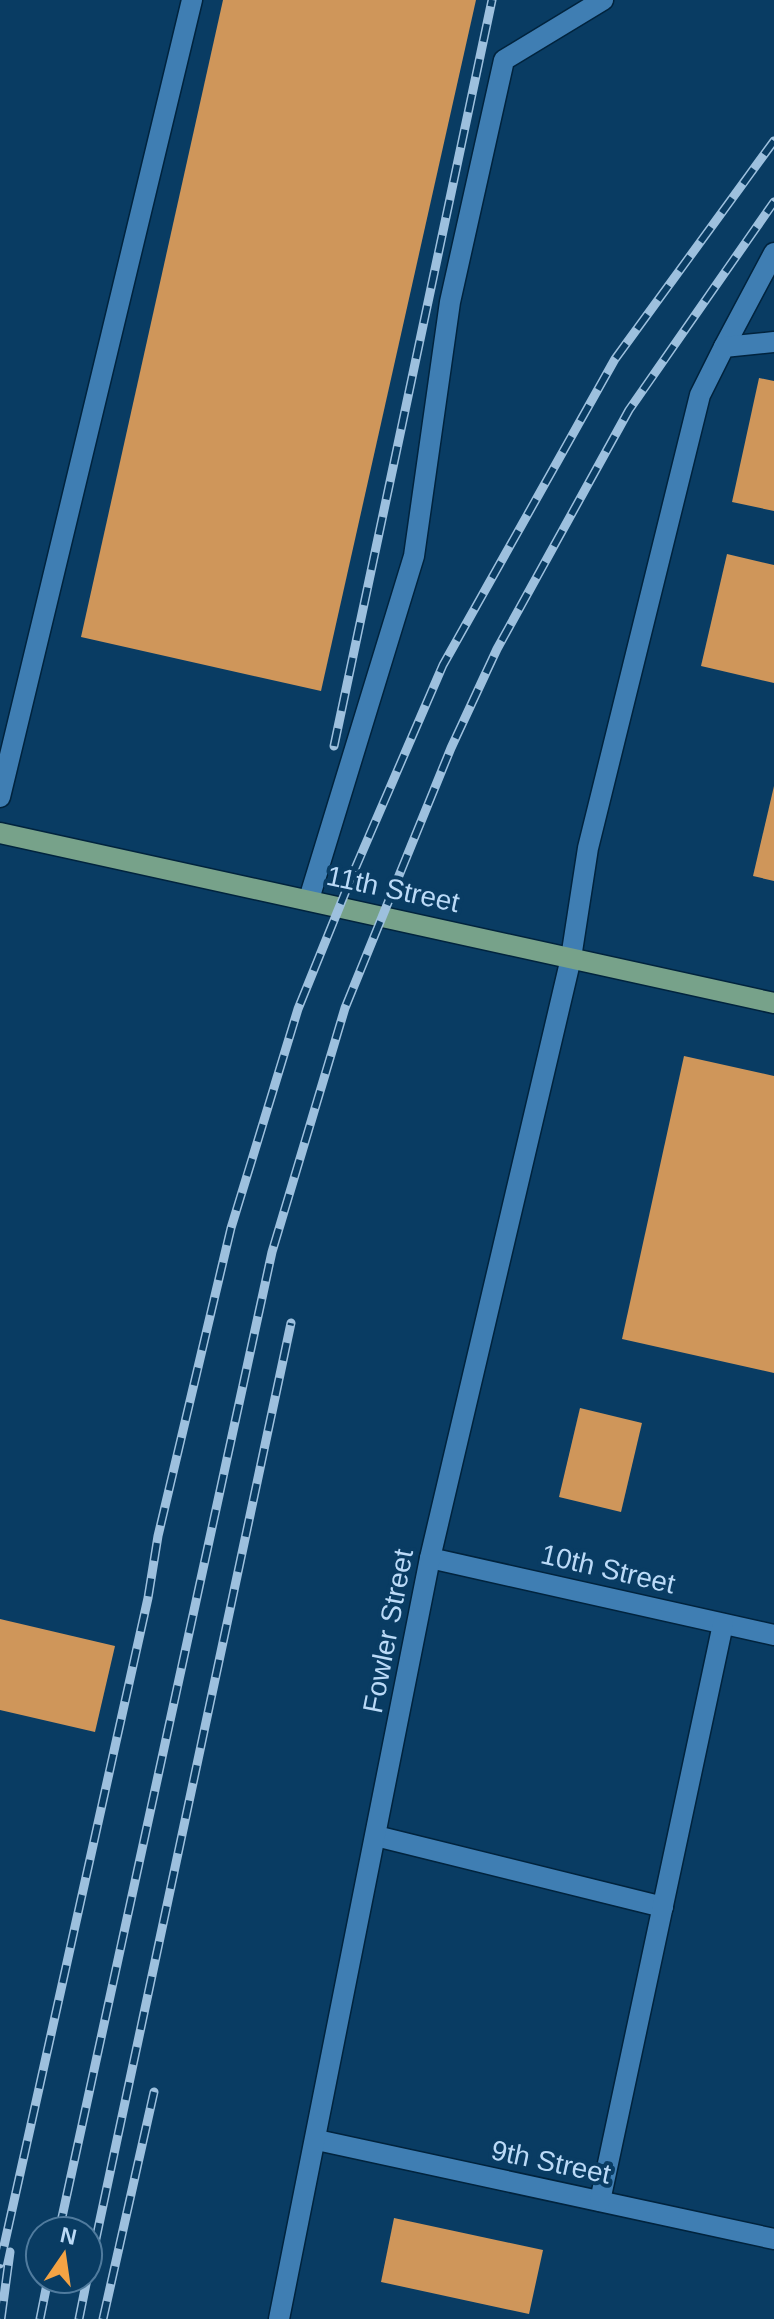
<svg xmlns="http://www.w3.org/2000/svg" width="774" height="2319" font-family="Helvetica,sans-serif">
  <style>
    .building { fill: #cf965a }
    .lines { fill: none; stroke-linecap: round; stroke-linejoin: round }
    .minor-casing { stroke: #01233d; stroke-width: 23 }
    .major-casing { stroke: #01233d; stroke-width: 23 }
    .minor { stroke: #3f7eb3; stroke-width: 20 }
    .major { stroke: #77a28a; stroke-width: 20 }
    .rail-casing { stroke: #9dc0de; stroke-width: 9 }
    .rail { stroke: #093c63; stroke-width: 6; stroke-dasharray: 18; stroke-linecap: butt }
    .labels { text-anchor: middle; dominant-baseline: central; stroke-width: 8; stroke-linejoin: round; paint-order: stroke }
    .street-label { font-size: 28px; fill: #bbdaf7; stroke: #093c63 }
  </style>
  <rect width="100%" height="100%" fill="#093c63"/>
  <!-- building -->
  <g class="building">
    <path d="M223 0H476L321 691 81 637Z"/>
    <path d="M759 378 774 381V511L732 502Z"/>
    <path d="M727 554 774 565V683L701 666Z"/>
    <path d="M774 786V881L753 876Z"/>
    <path d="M684 1056 774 1076V1373L622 1339Z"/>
    <path d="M580 1408 642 1423 621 1512 559 1497Z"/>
    <path d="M0 1619 115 1646 95 1732 0 1710Z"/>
    <path d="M394 2218 543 2250 529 2314 381 2282Z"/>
  </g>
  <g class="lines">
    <defs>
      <g id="minor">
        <path d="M724 347 774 253"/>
        <path d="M0 797 192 0"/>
        <path d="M309 899 414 556 450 302 504 60 603 0"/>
        <path d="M430 1558 774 1635"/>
        <path d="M376 1836 663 1907"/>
        <path d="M317 2140 774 2239"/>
        <path d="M600 2201 723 1624"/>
        <path d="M279 2319 430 1558 571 958 588 848 700 395 724 347 774 342"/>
      </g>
      <path id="major" d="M0 833 774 1003"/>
    </defs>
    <!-- minor casing -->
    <use href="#minor" class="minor-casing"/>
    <!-- major casing -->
    <use href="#major" class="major-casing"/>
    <!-- minor -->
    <use href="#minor" class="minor"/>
    <!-- major -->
    <use href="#major" class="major"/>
    <defs>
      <g id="rail">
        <path d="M334 746 492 0"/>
        <path d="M59 2231 272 1252 345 1008 451 748 497 649 629 410 774 202"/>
        <path d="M0 2264 148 1598 158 1536 231 1228 298 1009 354 871 443 665 615 359 774 141"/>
        <path d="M88 2276 291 1323"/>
        <path d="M1 2319 10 2252"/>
        <path d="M40 2319 48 2279"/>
        <path d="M79 2319 87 2279"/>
        <path d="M103 2319 154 2092"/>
      </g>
    </defs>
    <!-- rail casing -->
    <use href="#rail" class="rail-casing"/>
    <!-- rail -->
    <use href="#rail" class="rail"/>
  </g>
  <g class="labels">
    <!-- street labels -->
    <g class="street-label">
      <text transform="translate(393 889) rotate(12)">11th Street</text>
      <text transform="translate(608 1569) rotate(13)">10th Street</text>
      <text transform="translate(388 1631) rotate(-79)">Fowler Street</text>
      <text transform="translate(551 2162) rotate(12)">9th Street</text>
    </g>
  </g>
  <!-- north arrow -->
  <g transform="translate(64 2255) rotate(13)"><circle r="38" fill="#093c63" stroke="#507b9e" stroke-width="2"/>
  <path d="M0-6L14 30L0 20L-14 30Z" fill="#f4a344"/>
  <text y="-12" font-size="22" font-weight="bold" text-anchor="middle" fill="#bbdaf7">N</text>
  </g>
</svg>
